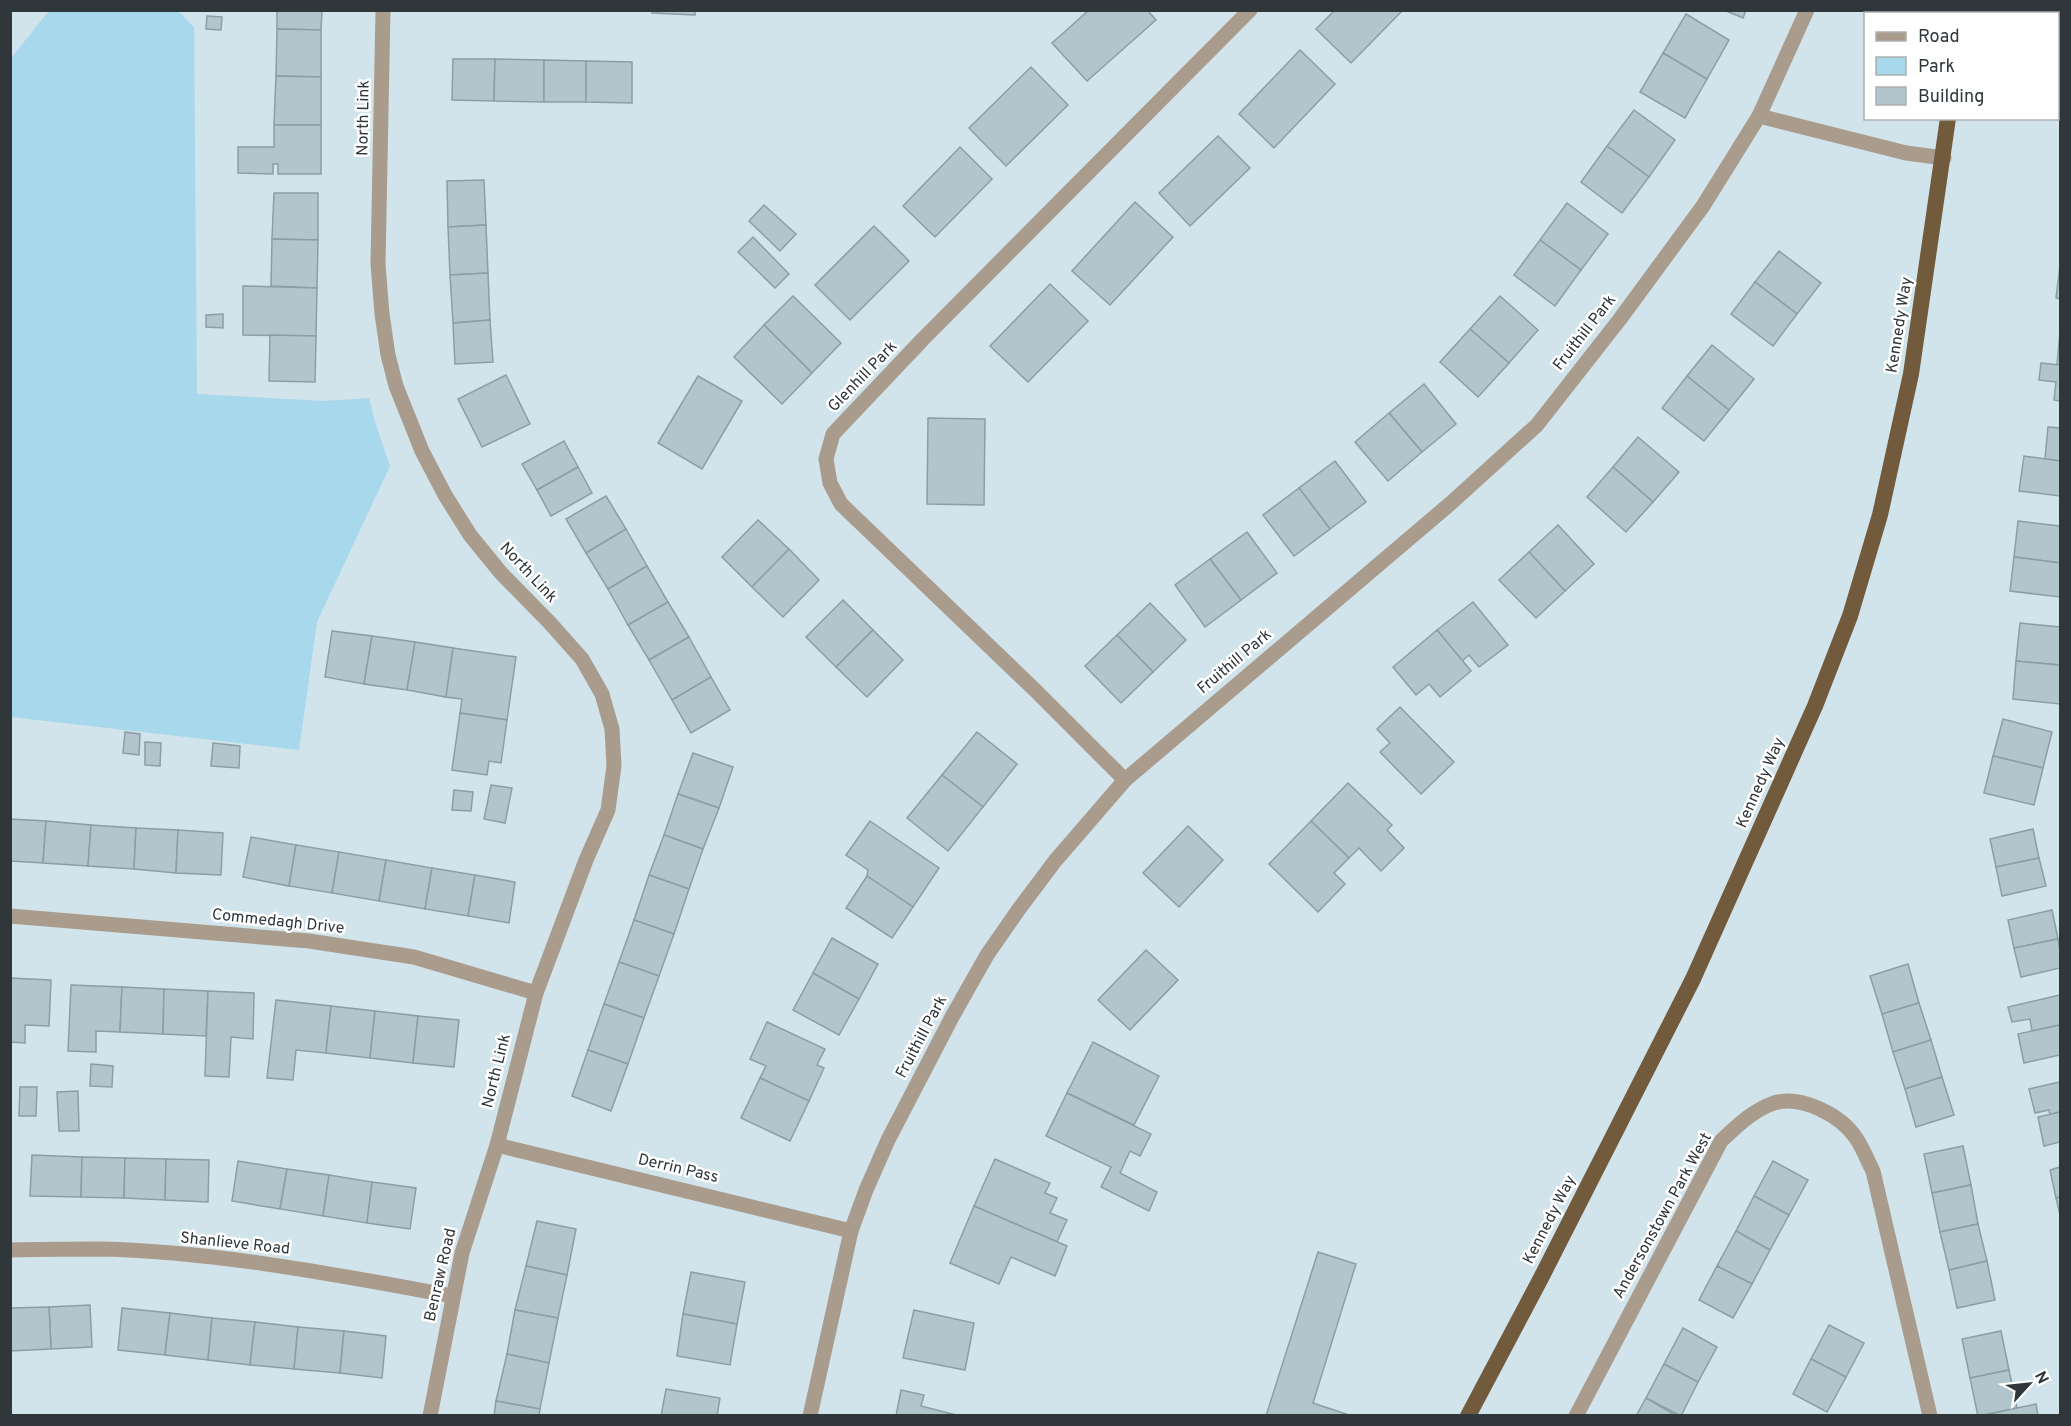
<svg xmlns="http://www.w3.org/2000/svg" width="2071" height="1426" font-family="Overpass,sans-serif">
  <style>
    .green { fill: #a8d8eb }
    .building { fill: #b3c5cc; stroke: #8c9ea5; stroke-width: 1.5 }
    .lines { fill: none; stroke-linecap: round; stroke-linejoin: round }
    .minor { stroke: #a99c8d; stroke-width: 15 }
    .trunk { stroke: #725a3c; stroke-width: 16 }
    .labels { text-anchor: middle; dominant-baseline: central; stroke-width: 5; stroke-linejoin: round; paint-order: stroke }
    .street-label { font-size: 16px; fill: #2f373a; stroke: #fff }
  </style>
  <rect width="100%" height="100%" fill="#d1e3eb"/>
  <!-- green -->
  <path class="green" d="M49 11H178L194 27 197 394 324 401 369 398 375 422 390 466 317 622 299 750 11 717V58Z"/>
  <!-- building -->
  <g class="building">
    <path d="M277 10H322L321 30 277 29Z"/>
    <path d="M653 10H695V15L652 13Z"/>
    <path d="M1089 10H1147L1156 20 1087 81 1052 43Z"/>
    <path d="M1335 10H1403L1351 63 1316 29Z"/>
    <path d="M1724 10H1746L1743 18Z"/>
    <path d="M1686 14 1729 40 1707 79 1663 53Z"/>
    <path d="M207 16 222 17 221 30 206 29Z"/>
    <path d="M277 29 321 30V77L276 76Z"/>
    <path d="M1300 50 1335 84 1274 148 1239 114Z"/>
    <path d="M1663 53 1707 79 1685 118 1640 92Z"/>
    <path d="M453 59H495L494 101 452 100Z"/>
    <path d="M495 59 544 60V102L494 101Z"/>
    <path d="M544 60 586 61V102H544Z"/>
    <path d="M586 61 632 62V103L586 102Z"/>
    <path d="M1031 67 1068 105 1006 166 969 128Z"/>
    <path d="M276 76 321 77V125H274Z"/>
    <path d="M1634 110 1675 140 1649 177 1607 146Z"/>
    <path d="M274 125H321V174H278V164H273V174L238 173V147H274Z"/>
    <path d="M1218 136 1250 168 1190 226 1159 193Z"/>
    <path d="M1607 146 1649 177 1622 213 1581 182Z"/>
    <path d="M960 147 992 179 935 237 903 206Z"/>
    <path d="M484 180 486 225 448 227 447 181Z"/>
    <path d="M274 193H318V240L272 239Z"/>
    <path d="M1135 202 1173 237 1110 305 1072 271Z"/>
    <path d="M1567 203 1608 234 1581 270 1540 240Z"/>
    <path d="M764 205 796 234 780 251 749 221Z"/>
    <path d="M486 225 488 273 450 275 448 227Z"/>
    <path d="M874 226 909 261 850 320 815 285Z"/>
    <path d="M753 237 789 274 775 288 738 252Z"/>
    <path d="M272 239 318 240 317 288 271 286Z"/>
    <path d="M1540 240 1581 270 1555 306 1514 275Z"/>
    <path d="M1779 251 1821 283 1797 314 1755 282Z"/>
    <path d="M2060 266V299L2056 298Z"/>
    <path d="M488 273 490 320 453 323 450 275Z"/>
    <path d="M1755 282 1797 314 1773 346 1731 314Z"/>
    <path d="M1050 284 1088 321 1028 382 990 346Z"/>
    <path d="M243 286 317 288 316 336 243 335Z"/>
    <path d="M793 296 841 343 812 373 764 325Z"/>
    <path d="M1500 296 1538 330 1509 363 1470 329Z"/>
    <path d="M223 314V328L206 327V315Z"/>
    <path d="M490 320 493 362 455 364 453 323Z"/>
    <path d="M764 325 812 373 782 404 734 357Z"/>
    <path d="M1470 329 1509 363 1478 397 1440 362Z"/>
    <path d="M2060 332V365H2057Z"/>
    <path d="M270 335 316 336 315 382 269 381Z"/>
    <path d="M1712 345 1754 379 1729 410 1687 376Z"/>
    <path d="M2041 363 2060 365V401L2054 400 2056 382 2039 380Z"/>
    <path d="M506 375 530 424 482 447 458 399Z"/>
    <path d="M698 376 742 401 702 469 658 443Z"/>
    <path d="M1687 376 1729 410 1704 441 1662 408Z"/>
    <path d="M1424 384 1456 424 1422 452 1389 413Z"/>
    <path d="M1389 413 1422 452 1388 481 1355 442Z"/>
    <path d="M928 418 985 419 984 505 927 504Z"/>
    <path d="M2048 427 2060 428V461L2045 459Z"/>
    <path d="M1638 437 1679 472 1653 502 1613 467Z"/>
    <path d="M564 441 578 467 537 490 522 464Z"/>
    <path d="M2024 456 2060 461V496L2019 491Z"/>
    <path d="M1335 461 1366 502 1330 529 1299 488Z"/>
    <path d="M578 467 592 493 551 516 537 490Z"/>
    <path d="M1613 467 1653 502 1626 532 1587 497Z"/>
    <path d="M1299 488 1330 529 1294 556 1263 515Z"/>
    <path d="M606 496 626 529 586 553 566 519Z"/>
    <path d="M758 520 789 549 752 587 722 557Z"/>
    <path d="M2018 521 2060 526V563L2014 557Z"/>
    <path d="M1558 525 1594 564 1565 591 1529 552Z"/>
    <path d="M626 529 647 566 608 589 586 553Z"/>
    <path d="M1247 532 1277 573 1241 600 1210 559Z"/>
    <path d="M789 549 819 580 783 617 752 587Z"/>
    <path d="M1529 552 1565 591 1536 618 1499 580Z"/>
    <path d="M2014 557 2060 563V597L2010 591Z"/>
    <path d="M1210 559 1241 600 1205 627 1175 585Z"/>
    <path d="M647 566 668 602 628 625 608 589Z"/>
    <path d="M843 600 873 630 836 667 806 637Z"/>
    <path d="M668 602 689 637 649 660 628 625Z"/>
    <path d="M1473 602 1508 645 1479 667 1469 655 1462 661 1437 630Z"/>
    <path d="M1150 603 1186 640 1153 672 1117 635Z"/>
    <path d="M2020 623 2060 627V665L2016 661Z"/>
    <path d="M873 630 903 660 867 697 836 667Z"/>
    <path d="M1437 630 1471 671 1440 697 1429 684 1416 695 1393 667Z"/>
    <path d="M332 631 372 636 364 684 325 677Z"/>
    <path d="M1117 635 1153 672 1121 703 1085 666Z"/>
    <path d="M372 636 415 642 407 690 364 684Z"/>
    <path d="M689 637 711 677 672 700 649 660Z"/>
    <path d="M415 642 453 648 446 697 407 690Z"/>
    <path d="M453 648 516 657 507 720 460 713 462 699 446 697Z"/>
    <path d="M2016 661 2060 665V704L2013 699Z"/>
    <path d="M711 677 730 710 691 733 672 700Z"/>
    <path d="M1400 707 1454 762 1421 794 1380 752 1390 743 1377 729Z"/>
    <path d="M460 713 507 720 501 763 489 761 487 775 452 770Z"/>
    <path d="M2003 719 2052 732 2043 768 1993 756Z"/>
    <path d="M125 732 140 734 139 755 123 753Z"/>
    <path d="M977 732 1017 764 983 807 942 775Z"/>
    <path d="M145 742 161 743 160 766 145 765Z"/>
    <path d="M213 743 240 746 239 768 211 766Z"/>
    <path d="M693 753 733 767 719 808 678 794Z"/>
    <path d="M1993 756 2043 768 2034 805 1984 793Z"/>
    <path d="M942 775 983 807 948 851 907 818Z"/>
    <path d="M1348 783 1392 825 1387 830 1404 848 1381 871 1359 848 1349 858 1311 821Z"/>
    <path d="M491 785 512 788 505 823 484 819Z"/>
    <path d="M454 790 473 792 471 811 452 810Z"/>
    <path d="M678 794 719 808 703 849 664 835Z"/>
    <path d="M10 819 46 821 43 863 10 861Z"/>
    <path d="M46 821 91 825 88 866 43 863Z"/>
    <path d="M870 821 939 868 913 907 867 876 868 870 846 855Z"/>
    <path d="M1311 821 1349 858 1334 873 1345 884 1318 912 1269 864Z"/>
    <path d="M91 825 136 828 134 869 88 866Z"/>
    <path d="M1188 826 1223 860 1179 907 1143 873Z"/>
    <path d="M136 828 178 830 176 873 134 869Z"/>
    <path d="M2033 829 2039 858 1996 867 1990 839Z"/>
    <path d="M178 830 223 833 221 875 176 873Z"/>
    <path d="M664 835 703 849 689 889 649 875Z"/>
    <path d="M251 837 296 845 289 886 243 877Z"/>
    <path d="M296 845 339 852 332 893 289 886Z"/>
    <path d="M339 852 386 860 379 901 332 893Z"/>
    <path d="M2039 858 2046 886 2002 896 1996 867Z"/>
    <path d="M386 860 432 868 425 909 379 901Z"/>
    <path d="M432 868 475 875 468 916 425 909Z"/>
    <path d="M475 875 515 882 509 923 468 916Z"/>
    <path d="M649 875 689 889 674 934 634 920Z"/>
    <path d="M867 876 913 907 892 938 846 908Z"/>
    <path d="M2052 910 2058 939 2014 948 2008 920Z"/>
    <path d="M634 920 674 934 659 976 619 962Z"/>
    <path d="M832 938 878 964 859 999 813 973Z"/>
    <path d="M2058 939 2060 950V968L2021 977 2014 948Z"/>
    <path d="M1146 950 1178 980 1130 1030 1098 1000Z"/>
    <path d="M619 962 659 976 644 1018 604 1004Z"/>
    <path d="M1908 964 1919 1003 1882 1014 1870 976Z"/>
    <path d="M813 973 859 999 839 1035 793 1010Z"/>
    <path d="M10 978 51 980 49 1026 25 1025V1043L10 1042Z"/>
    <path d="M71 985 122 987 120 1032 96 1031V1052L68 1051Z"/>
    <path d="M122 987 164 989 163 1034 120 1032Z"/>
    <path d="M164 989 208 991 206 1036 163 1034Z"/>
    <path d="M208 991 254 993 253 1039 231 1037 229 1077 205 1076Z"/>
    <path d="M2060 995V1025L2032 1031 2030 1019 2012 1022 2008 1007Z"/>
    <path d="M276 1000 331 1006 326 1053 296 1050 293 1080 267 1078Z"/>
    <path d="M1919 1003 1931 1040 1893 1052 1882 1014Z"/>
    <path d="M604 1004 644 1018 628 1064 588 1050Z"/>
    <path d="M331 1006 375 1011 370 1058 326 1053Z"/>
    <path d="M375 1011 418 1016 413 1063 370 1058Z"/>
    <path d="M418 1016 459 1020 454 1067 413 1063Z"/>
    <path d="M767 1022 825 1049 817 1065 824 1068 809 1101 760 1078 766 1066 750 1059Z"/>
    <path d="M2060 1025V1055L2024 1063 2018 1034Z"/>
    <path d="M1931 1040 1942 1077 1905 1089 1893 1052Z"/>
    <path d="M1093 1042 1159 1076 1134 1125 1067 1093Z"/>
    <path d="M588 1050 628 1064 611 1111 572 1096Z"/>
    <path d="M91 1064 113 1066 112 1087 90 1086Z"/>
    <path d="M1942 1077 1954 1115 1916 1127 1905 1089Z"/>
    <path d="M760 1078 809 1101 790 1141 741 1118Z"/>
    <path d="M2060 1082V1112L2050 1115 2049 1110 2035 1113 2029 1089Z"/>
    <path d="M20 1087H37L36 1116H19Z"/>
    <path d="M78 1091 79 1131H59L57 1092Z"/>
    <path d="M1067 1093 1151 1134 1140 1156 1130 1151 1120 1173 1157 1192 1149 1211 1101 1187 1111 1167 1046 1136Z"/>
    <path d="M2060 1112V1142L2044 1146 2038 1117Z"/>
    <path d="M1963 1146 1971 1185 1932 1193 1924 1154Z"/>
    <path d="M32 1155 82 1157 81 1197 30 1196Z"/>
    <path d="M82 1157 125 1158 124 1198 81 1197Z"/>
    <path d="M125 1158 166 1159 165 1200 124 1198Z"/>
    <path d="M166 1159 209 1160 208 1202 165 1200Z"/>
    <path d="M995 1159 1050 1183 1045 1193 1057 1198 1050 1213 1067 1220 1057 1242 974 1206Z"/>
    <path d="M238 1161 287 1169 280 1209 232 1201Z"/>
    <path d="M1773 1161 1808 1180 1789 1215 1754 1196Z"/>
    <path d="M2060 1167V1197L2056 1198 2050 1170Z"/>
    <path d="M287 1169 329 1175 323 1216 280 1209Z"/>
    <path d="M329 1175 372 1182 367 1223 323 1216Z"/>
    <path d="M372 1182 416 1188 410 1229 367 1223Z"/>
    <path d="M1971 1185 1978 1224 1940 1232 1932 1193Z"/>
    <path d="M1754 1196 1789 1215 1770 1250 1736 1231Z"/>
    <path d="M2060 1197V1215L2056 1198Z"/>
    <path d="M974 1206 1067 1246 1055 1276 1011 1257 999 1284 950 1263Z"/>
    <path d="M537 1221 576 1229 567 1275 526 1266Z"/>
    <path d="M1978 1224 1987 1261 1949 1270 1940 1232Z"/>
    <path d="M1736 1231 1770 1250 1752 1284 1717 1266Z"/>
    <path d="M1318 1252 1356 1264 1313 1403 1352 1416H1266Z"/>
    <path d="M1987 1261 1995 1300 1957 1308 1949 1270Z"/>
    <path d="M526 1266 567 1275 558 1318 515 1310Z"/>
    <path d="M1717 1266 1752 1284 1733 1318 1699 1300Z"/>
    <path d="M691 1272 745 1282 737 1324 683 1314Z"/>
    <path d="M90 1305 92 1347 51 1349 49 1307Z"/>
    <path d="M49 1307 51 1349 10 1351V1308Z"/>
    <path d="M122 1308 170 1313 165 1355 118 1350Z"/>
    <path d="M515 1310 558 1318 549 1363 507 1354Z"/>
    <path d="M914 1310 974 1323 965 1370 903 1358Z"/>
    <path d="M170 1313 212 1318 208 1360 165 1355Z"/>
    <path d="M683 1314 737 1324 730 1365 677 1356Z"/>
    <path d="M212 1318 255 1322 250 1365 208 1360Z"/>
    <path d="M255 1322 298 1327 294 1369 250 1365Z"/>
    <path d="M1829 1325 1864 1343 1846 1377 1811 1359Z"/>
    <path d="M298 1327 344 1331 340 1373 294 1369Z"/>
    <path d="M1683 1328 1717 1347 1698 1382 1664 1364Z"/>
    <path d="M344 1331 386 1336 382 1378 340 1373Z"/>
    <path d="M2001 1331 2009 1370 1970 1378 1962 1339Z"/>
    <path d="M507 1354 549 1363 540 1409 496 1401Z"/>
    <path d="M1811 1359 1846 1377 1827 1412 1793 1394Z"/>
    <path d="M1664 1364 1698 1382 1681 1416 1646 1398Z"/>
    <path d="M2009 1370 2017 1408 1978 1416 1970 1378Z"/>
    <path d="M666 1389 720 1398 717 1416H661Z"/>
    <path d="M901 1390 924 1395 921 1406 960 1416H896Z"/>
    <path d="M1646 1398 1677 1416H1636Z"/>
    <path d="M496 1401 540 1409 539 1416H494Z"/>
    <path d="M2036 1404 2038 1416H1982L2017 1408Z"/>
  </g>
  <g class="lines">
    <!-- minor -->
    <g class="minor">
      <path d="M383 10 378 264 382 314 388 355 396 386 422 451 445 495 470 535 501 573 550 623 582 659 602 694 612 729 614 766 608 810 586 860 536 993 497 1145 462 1253 430 1416"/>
      <path d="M1759 116 1906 153 1944 158"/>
      <path d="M1125 780 1036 691 841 504 830 483 826 459 833 434 923 339 1250 10"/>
      <path d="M10 916 309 941 414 957 536 993"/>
      <path d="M497 1145 851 1231"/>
      <path d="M10 1250C41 1249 71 1249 102 1249 220 1252 337 1275 453 1296"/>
      <path d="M810 1416 851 1231 866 1190 888 1140 952 1017 987 955 1019 909 1055 861 1125 780 1451 503 1537 425 1620 319 1703 206 1759 116 1807 10"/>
      <path d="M1576 1416 1721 1141C1736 1127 1753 1110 1774 1103 1801 1095 1841 1115 1856 1138 1863 1148 1867 1160 1873 1171L1930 1416"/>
    </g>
    <!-- trunk -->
    <g class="trunk">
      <path d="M1960 14V10"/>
      <path d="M1468 1416 1541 1278 1693 979 1815 706 1850 616 1880 515 1911 374 1948 118"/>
    </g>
  </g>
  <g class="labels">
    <!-- street labels -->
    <g class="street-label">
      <text transform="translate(364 118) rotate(-89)">North Link</text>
      <text transform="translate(1900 325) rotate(-81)">Kennedy Way</text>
      <text transform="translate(1585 333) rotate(-52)">Fruithill Park</text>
      <text transform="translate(863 377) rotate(-46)">Glenhill Park</text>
      <text transform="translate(528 573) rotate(47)">North Link</text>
      <text transform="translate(1235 662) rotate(-40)">Fruithill Park</text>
      <text transform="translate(1761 783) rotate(-66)">Kennedy Way</text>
      <text transform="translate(278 922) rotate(6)">Commedagh Drive</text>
      <text transform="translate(922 1037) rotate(-62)">Fruithill Park</text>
      <text transform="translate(497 1071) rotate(-76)">North Link</text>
      <text transform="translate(678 1169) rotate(13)">Derrin Pass</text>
      <text transform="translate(1663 1216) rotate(-61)">Andersonstown Park West</text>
      <text transform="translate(1550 1220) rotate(-63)">Kennedy Way</text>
      <text transform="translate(235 1244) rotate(6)">Shanlieve Road</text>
      <text transform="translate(441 1275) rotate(-77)">Benraw Road</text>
    </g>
  </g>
  <!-- border -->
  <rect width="2071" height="1426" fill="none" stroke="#2f373a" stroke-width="24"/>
  <!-- legend -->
  <rect x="1864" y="12" width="195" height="108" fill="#ffffff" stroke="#acafb0" stroke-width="1.5"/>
  <rect x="1876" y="32" width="30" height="9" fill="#a99c8d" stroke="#acafb0" stroke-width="1.5"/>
  <text x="1918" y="42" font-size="18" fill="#2f373a">Road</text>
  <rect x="1876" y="57" width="30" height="18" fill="#a8d8eb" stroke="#acafb0" stroke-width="1.5"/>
  <text x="1918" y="72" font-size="18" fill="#2f373a">Park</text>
  <rect x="1876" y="87" width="30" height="18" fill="#b3c5cc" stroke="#acafb0" stroke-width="1.5"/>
  <text x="1918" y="102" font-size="18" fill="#2f373a">Building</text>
  <!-- north arrow -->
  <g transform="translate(2029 1384) rotate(63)" stroke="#ffffff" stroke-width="4.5" paint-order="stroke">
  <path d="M0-4.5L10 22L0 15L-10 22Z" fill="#2f373a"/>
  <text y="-9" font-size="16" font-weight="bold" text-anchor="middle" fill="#2f373a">N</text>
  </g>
</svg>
